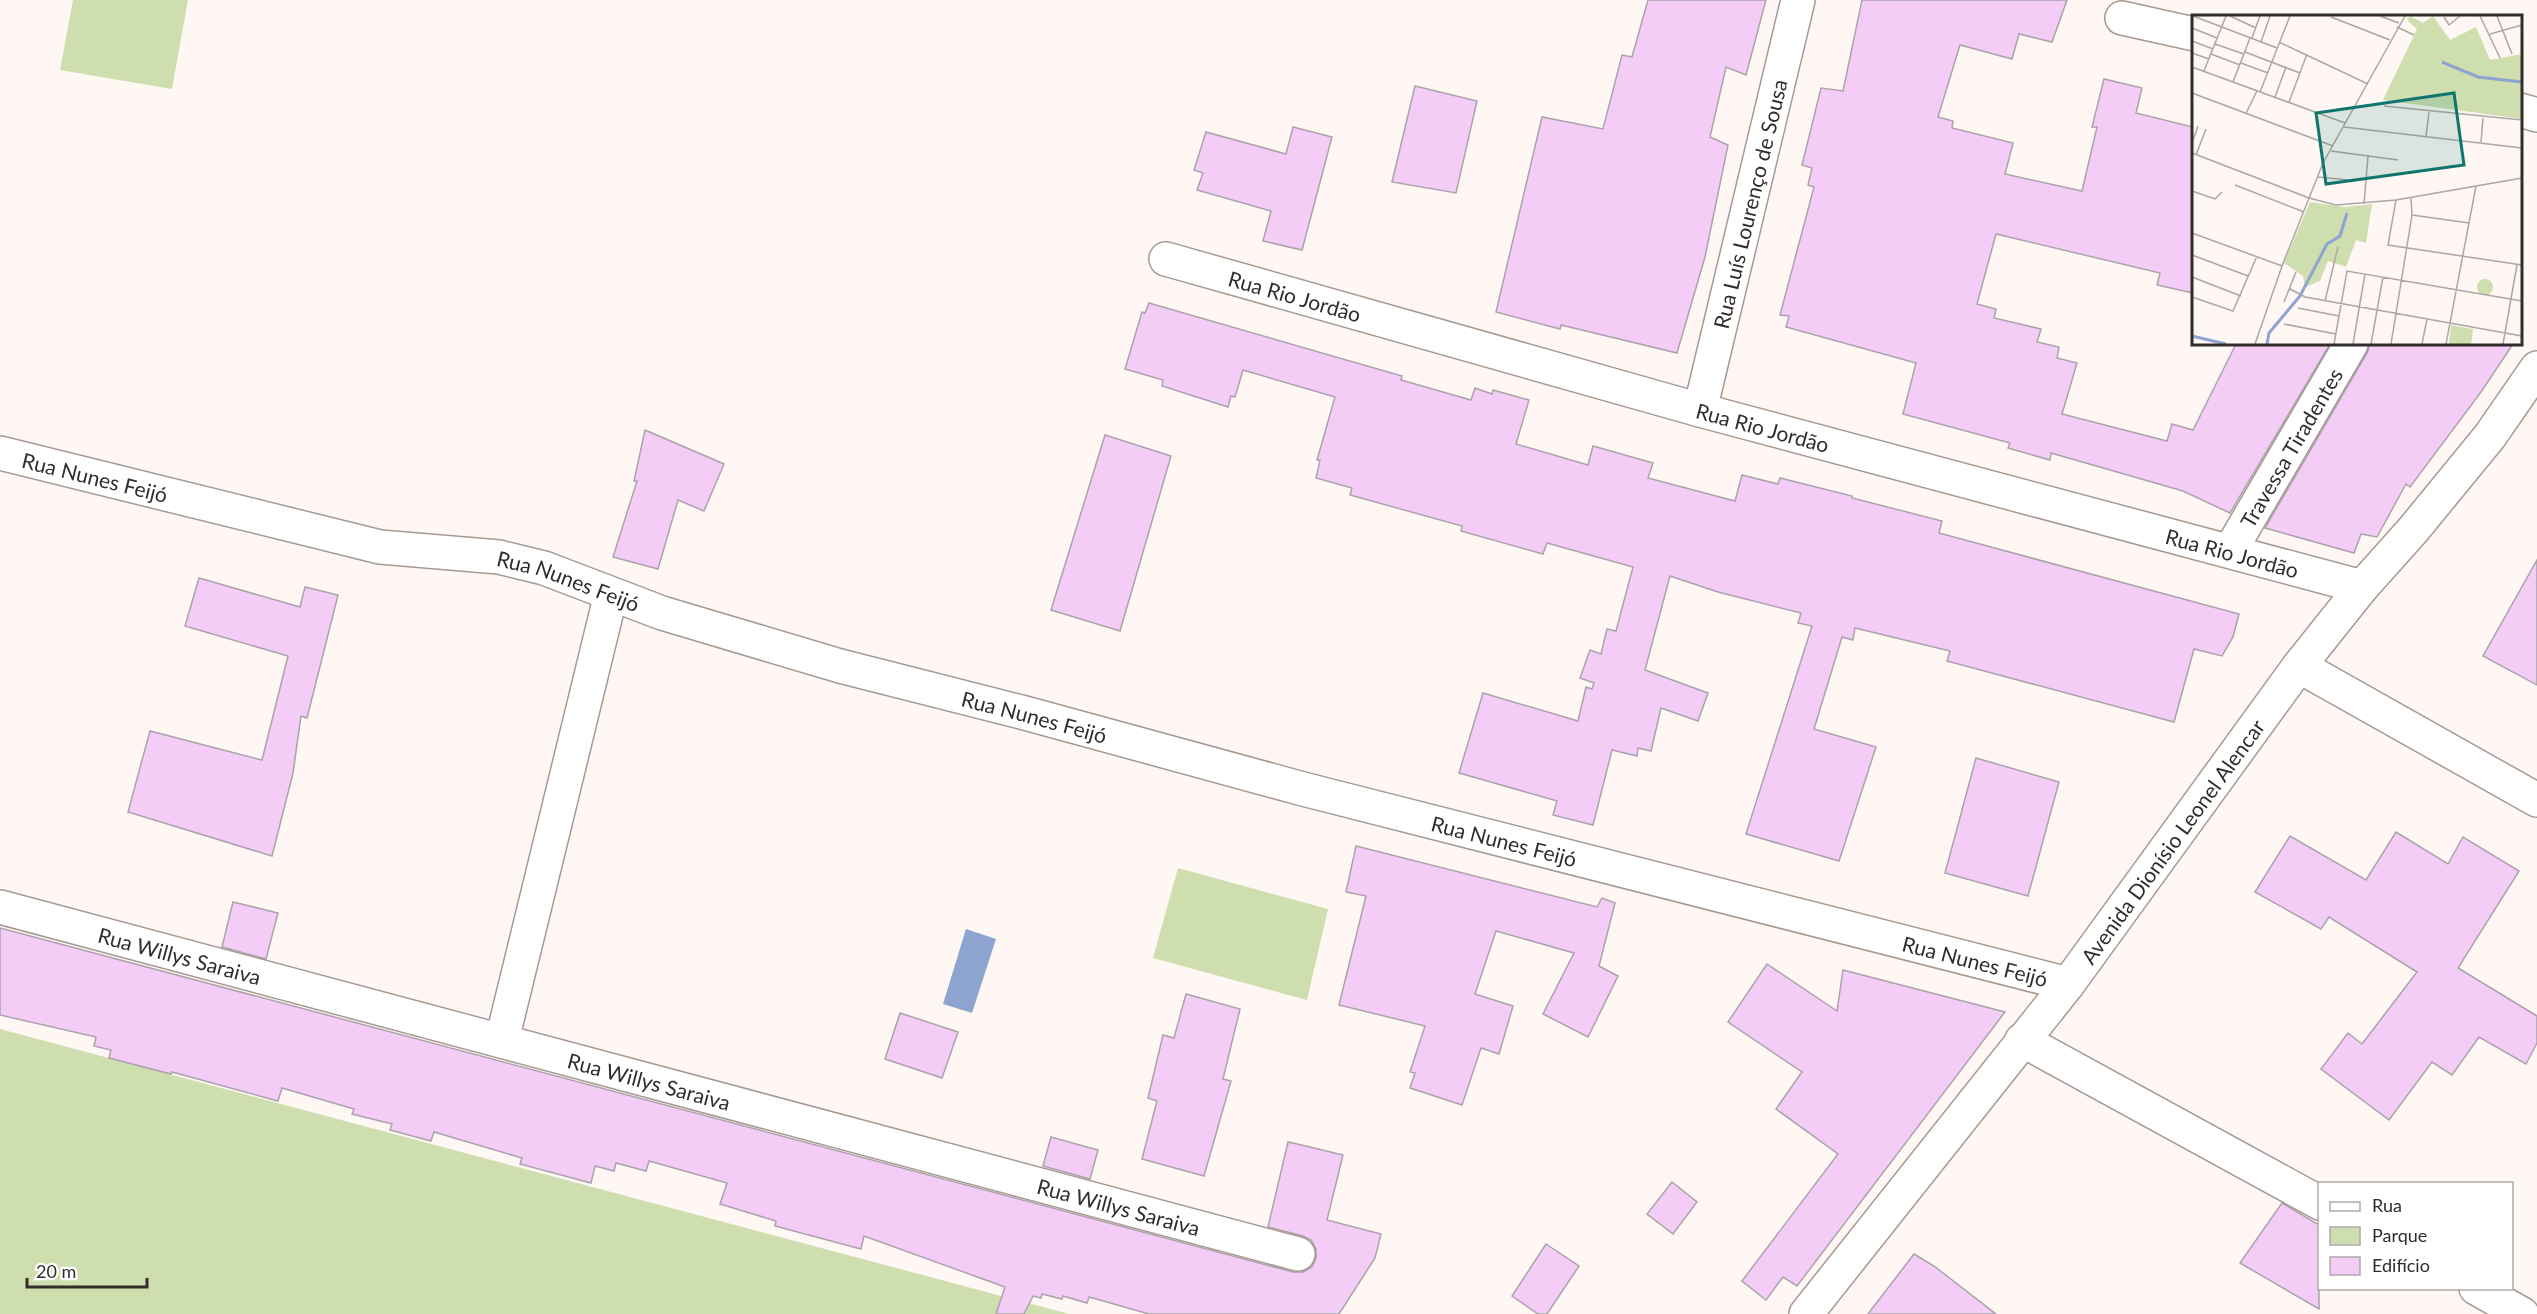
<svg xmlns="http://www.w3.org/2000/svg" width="2537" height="1314" font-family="Lato,sans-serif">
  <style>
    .green { fill: #cedeae }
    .water { fill: #8da4d0 }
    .building { fill: #f3cdf6; stroke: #aba2ac; stroke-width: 1.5 }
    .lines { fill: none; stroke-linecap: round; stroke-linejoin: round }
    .minor-casing { stroke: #a69a93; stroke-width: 36 }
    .major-casing { stroke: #a69a93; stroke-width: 36 }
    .minor { stroke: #fff; stroke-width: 33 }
    .major { stroke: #fff; stroke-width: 33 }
    .labels { text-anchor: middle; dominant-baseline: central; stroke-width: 6; stroke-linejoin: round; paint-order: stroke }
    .street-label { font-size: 21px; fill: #322d2b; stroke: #fff }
    .inset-river { fill: none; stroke: #8da4d0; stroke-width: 3 }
    .inset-road { fill: none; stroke: #ada6a3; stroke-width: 1.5 }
    .view { fill: #0f766e; fill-opacity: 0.15; stroke: #0f766e; stroke-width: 3 }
    .inset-edge { fill: none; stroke: #322d2b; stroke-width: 3 }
  </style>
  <rect width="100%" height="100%" fill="#fff7f3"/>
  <!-- green -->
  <g class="green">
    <path d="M73 0H188L172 89 60 70Z"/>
    <path d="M1178 868 1328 909 1307 1000 1153 958Z"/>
    <path d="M0 1029 1069 1314H0Z"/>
  </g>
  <!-- water -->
  <path class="water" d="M966 929 996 939 972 1013 943 1004Z"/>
  <!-- building -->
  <g class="building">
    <path d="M1648 0H1766L1746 75 1726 67 1710 137 1728 145 1705 257 1677 353 1561 325 1560 329 1496 312 1542 117 1603 129 1622 55 1632 57Z"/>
    <path d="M1862 0H2067L2052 42 2019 34 2012 59 1960 45 1938 117 1953 121 1952 128 2013 143 2005 174 2082 191 2097 127H2092L2104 79 2142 88 2136 113 2193 127V293L2157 285 2160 273 1996 234 1977 304 1996 309 1994 318 2041 329 2037 342 2059 347 2057 358 2077 363 2062 414 2167 441 2172 424 2193 430 2236 344H2330L2230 513 2183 491 2051 453 2050 460 2008 448 2010 443 1903 414 1916 363 1786 327 1789 316 1780 315 1814 187 1808 185 1812 168 1802 165 1821 88 1843 91Z"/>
    <path d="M1415 86 1477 101 1456 193 1392 182Z"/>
    <path d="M1293 127 1332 137 1302 250 1263 241 1271 211 1197 190 1203 173 1194 170 1206 132 1286 154Z"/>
    <path d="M1149 303 1402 376 1401 380 1471 400 1475 388 1492 394 1493 390 1529 400 1516 444 1588 465 1593 446 1653 463 1648 478 1735 501 1742 475 1778 484 1780 478 1852 496V498L1942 521 1939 533 2239 614 2233 637 2222 656 2194 649 2174 722 1947 661 1950 651 1855 628 1853 640 1842 637 1814 729 1876 747 1839 861 1746 834 1812 626 1798 623 1801 613 1718 592 1670 576 1645 670 1708 693 1698 721 1661 708 1651 751 1638 748 1637 756 1612 750 1593 825 1553 815 1557 801 1459 773 1483 693 1578 721 1586 687 1592 689 1594 683 1580 678 1590 650 1601 654 1607 629 1616 631 1633 567 1547 543 1543 554 1461 531 1462 526 1350 495 1352 488 1316 478 1320 460H1317L1335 397 1243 370 1235 397 1231 396 1228 407 1162 386 1163 380 1125 369 1142 312 1145 313Z"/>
    <path d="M2370 344H2513L2481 392 2410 487 2406 484 2377 537 2361 534 2354 553 2265 528 2367 353Z"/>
    <path d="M645 430 724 464 704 511 678 500 658 569 613 557 637 481H634Z"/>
    <path d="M1105 435 1171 456 1120 631 1051 610Z"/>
    <path d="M2537 560V685L2483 656Z"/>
    <path d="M199 578 300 607 305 587 338 595 307 718 301 716 293 773 272 856 128 812 150 731 262 760 288 656 185 626Z"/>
    <path d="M1976 758 2059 782 2028 896 1945 873Z"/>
    <path d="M2396 832 2448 864 2463 837 2519 871 2458 968 2537 1016V1043L2526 1064 2479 1037 2452 1075 2432 1062 2389 1120 2321 1069 2348 1033 2362 1044 2417 972 2329 917 2321 929 2255 892 2290 836 2366 880Z"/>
    <path d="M1356 846 1597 907 1602 898 1615 903 1599 966 1618 976 1588 1037 1543 1014 1574 953 1496 931 1475 994 1513 1006 1499 1054 1481 1048 1462 1105 1410 1088 1415 1073 1410 1072 1425 1026 1339 1005 1366 896 1346 892Z"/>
    <path d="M233 902 278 913 266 959 222 947Z"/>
    <path d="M0 928 1293 1272H1303L1312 1267 1316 1258V1249L1311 1240 1303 1236 1268 1227 1288 1142 1310 1147 1343 1155 1327 1220 1381 1234 1375 1258 1339 1314H1149L1089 1297 1087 1303 1063 1296 1062 1299 1042 1294 1041 1298 1033 1296 1024 1314H996L1005 1287 864 1236 861 1249 775 1226 776 1221 720 1204 727 1183 649 1161 646 1171 616 1163 614 1171 595 1166 591 1183 520 1164 522 1158 434 1132 431 1141 390 1130 392 1124 352 1114 354 1109 282 1088 278 1101 172 1072 171 1074 109 1058 111 1050 94 1046 96 1037 0 1015Z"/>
    <path d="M1767 964 1837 1011 1843 970 2005 1012 1797 1286 1783 1277 1766 1300 1742 1281 1838 1154 1776 1109 1802 1072 1728 1022Z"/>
    <path d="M1186 994 1240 1009 1223 1079 1231 1081 1204 1176 1142 1159 1157 1101 1148 1098 1163 1035 1174 1038Z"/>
    <path d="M900 1013 958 1032 942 1078 885 1059Z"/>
    <path d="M1051 1137 1098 1150 1090 1179 1043 1166Z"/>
    <path d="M1672 1182 1697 1202 1673 1234 1647 1214Z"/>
    <path d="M2282 1203 2319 1225V1309L2240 1263Z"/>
    <path d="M1546 1244 1579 1266 1547 1314H1538L1512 1296Z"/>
    <path d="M1914 1254 1934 1266 1996 1314H1868Z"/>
  </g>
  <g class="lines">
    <defs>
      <g id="minor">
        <path d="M2122 18 2194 34"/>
        <path d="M2520 110 2537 115"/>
        <path id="s1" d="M1166 259 1700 410 2362 587"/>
        <path id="s2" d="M1700 410 1798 0"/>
        <path id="s3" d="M0 453 380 547 499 557 544 568 662 613 840 666 1025 713 1303 789 2068 984"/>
        <path id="s4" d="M2230 551 2351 344"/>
        <path d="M2299 666 2537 800"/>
        <path id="s5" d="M0 907 1298 1254"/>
        <path d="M502 1040 611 594"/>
        <path d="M2022 1040 2320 1203"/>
        <path d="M2476 1288 2522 1314"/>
      </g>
      <g id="major">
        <path id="s6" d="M1806 1314 2068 984 2299 666 2362 587 2413 530 2490 436 2537 368"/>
      </g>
    </defs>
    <!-- minor casing -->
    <use href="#minor" class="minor-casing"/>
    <!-- major casing -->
    <use href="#major" class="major-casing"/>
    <!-- minor -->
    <use href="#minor" class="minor"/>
    <!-- major -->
    <use href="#major" class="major"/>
  </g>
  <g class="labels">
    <!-- street labels -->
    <g class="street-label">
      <text stroke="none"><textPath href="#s2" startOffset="212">Rua Luís Lourenço de Sousa</textPath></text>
      <text stroke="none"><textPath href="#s1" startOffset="134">Rua Rio Jordão</textPath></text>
      <text stroke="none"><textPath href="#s1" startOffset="620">Rua Rio Jordão</textPath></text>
      <text stroke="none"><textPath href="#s4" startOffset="120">Travessa Tiradentes</textPath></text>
      <text stroke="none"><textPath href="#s3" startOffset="98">Rua Nunes Feijó</textPath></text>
      <text stroke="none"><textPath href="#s1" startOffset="1106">Rua Rio Jordão</textPath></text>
      <text stroke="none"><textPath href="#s3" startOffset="584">Rua Nunes Feijó</textPath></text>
      <text stroke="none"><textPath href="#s3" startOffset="1070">Rua Nunes Feijó</textPath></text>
      <text stroke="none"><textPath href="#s3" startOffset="1556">Rua Nunes Feijó</textPath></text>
      <text stroke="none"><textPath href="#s6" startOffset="598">Avenida Dionísio Leonel Alencar</textPath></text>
      <text stroke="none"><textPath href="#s5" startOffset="186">Rua Willys Saraiva</textPath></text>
      <text stroke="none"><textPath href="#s3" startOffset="2042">Rua Nunes Feijó</textPath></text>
      <text stroke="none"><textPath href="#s5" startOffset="672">Rua Willys Saraiva</textPath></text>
      <text stroke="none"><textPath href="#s5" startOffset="1158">Rua Willys Saraiva</textPath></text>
    </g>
  </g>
  <!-- overview -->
  <g transform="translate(2192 15)">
    <rect width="330" height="330" fill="#fff7f3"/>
    <path d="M218 1 231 8 241 1 258 25 284 12 298 45 330 39V104L191 85 225 14 215 5ZM118 187 153 192 180 189 174 228 164 225 154 252 136 246 128 266 113 272 111 261 92 248ZM285 272a8 8 0 1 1 16 0a8 8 0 1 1-16 0ZM259 310 281 314 279 329H257Z" fill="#cedeae"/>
    <path class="inset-river" d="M250 47 286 62 330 67M0 321 34 329M75 329 77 318 108 281 135 229 148 221 155 198"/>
    <path class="inset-road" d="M1 1 85 33M38 1 64 13M188 1 207 8M288 1 308 43M305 1 320 39M139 2 198 25M252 2 257 10 268 1M205 12 222 20M0 13 25 23M298 19 330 10M60 23 68 1M0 26 21 34M69 27 78 1M87 27 176 69M23 29 52 39M53 37 108 58M0 38 17 44M19 39 48 50M49 48 76 58M0 52 153 108M12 56 34 1M41 67 58 23M68 77 98 1M0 78 141 131M83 82 94 52M97 87 115 39M192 91 330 105M54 98 65 76M152 112 330 133M234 122 237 97M289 127 291 103M0 128 6 111M139 136 206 145M0 138 117 183 144 190 204 185 330 163M4 140 14 114M126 162 156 165M43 170 112 197M0 176 23 184 30 177M204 185 196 230 330 250M172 189 176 141M220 200 277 208M0 218 90 251 131 148 213 1M0 240 56 261M0 262 49 281M98 274 113 282 330 321M0 282 41 296 65 241M133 286 146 232M92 287 104 257M106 293 147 301M92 309 144 319M63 329 90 251M142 329 155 256 330 286M161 329 173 259M179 329 191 262M199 329 220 200 219 183M230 329 235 304M254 329 284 171M311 329 325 250"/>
    <path class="view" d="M262 78 272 150 134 169 124 98Z"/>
    <rect width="330" height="330" class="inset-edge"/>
  </g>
  <!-- legend -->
  <rect x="2318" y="1182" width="195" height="108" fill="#ffffff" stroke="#adabaa" stroke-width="1.5"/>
  <rect x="2330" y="1202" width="30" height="9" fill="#ffffff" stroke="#adabaa" stroke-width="1.5"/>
  <text x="2372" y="1212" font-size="18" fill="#322d2b">Rua</text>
  <rect x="2330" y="1227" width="30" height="18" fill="#cedeae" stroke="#adabaa" stroke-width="1.5"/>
  <text x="2372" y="1242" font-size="18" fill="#322d2b">Parque</text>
  <rect x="2330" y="1257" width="30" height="18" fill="#f3cdf6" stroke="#adabaa" stroke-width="1.5"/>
  <text x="2372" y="1272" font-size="18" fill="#322d2b">Edifício</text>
  <!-- scale -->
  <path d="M27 1278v9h120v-9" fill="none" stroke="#322d2b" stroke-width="3"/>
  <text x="36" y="1278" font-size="18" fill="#322d2b" stroke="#ffffff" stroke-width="4.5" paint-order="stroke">20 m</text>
</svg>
